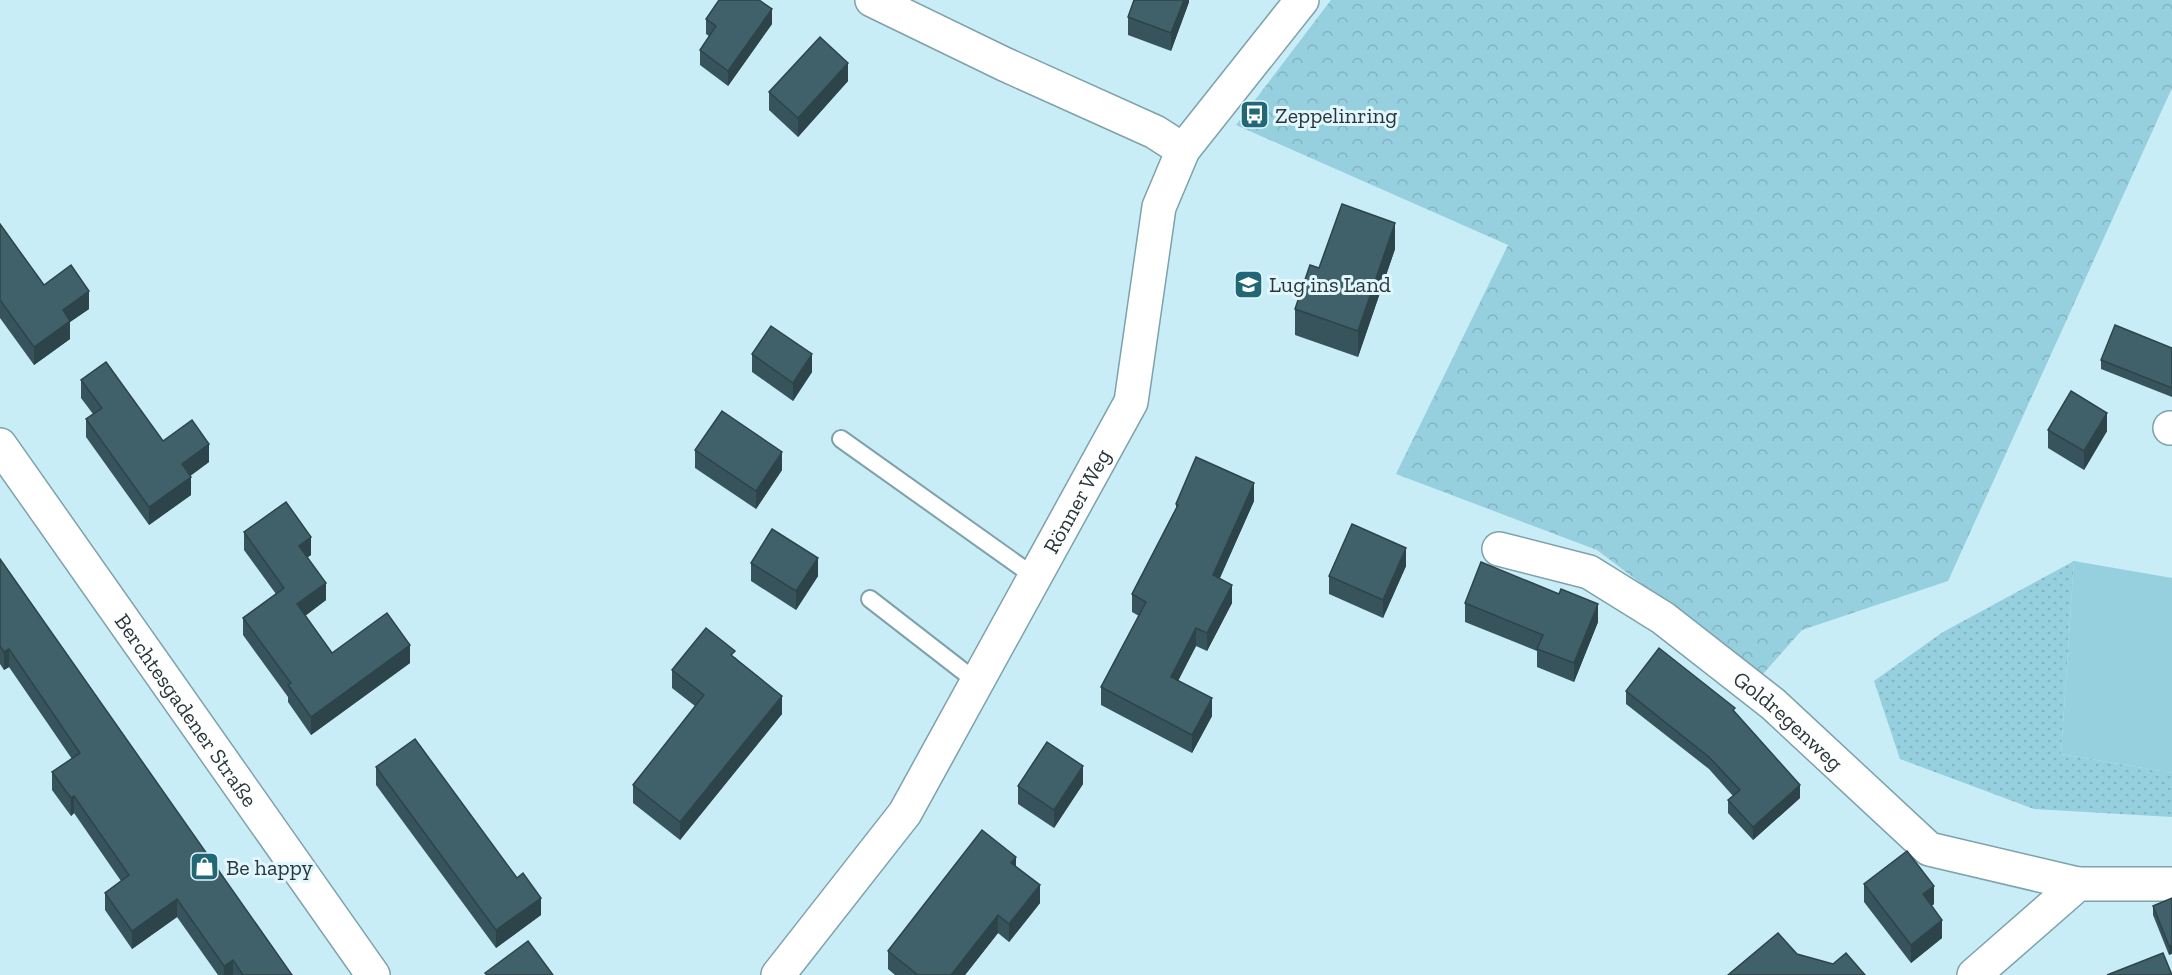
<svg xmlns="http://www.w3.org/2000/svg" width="2172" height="975" font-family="'Zilla Slab',serif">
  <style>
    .forest { fill: url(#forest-crowns) }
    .park { fill: url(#park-dots) }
    .pitch { fill: #96d0df }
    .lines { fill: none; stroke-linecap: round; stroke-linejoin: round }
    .lane-casing { stroke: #7ea1aa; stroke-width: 20 }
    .street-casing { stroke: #7ea1aa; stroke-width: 36 }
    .lane { stroke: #fff; stroke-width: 16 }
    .street { stroke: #fff; stroke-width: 33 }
    .wall { fill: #37535b }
    .shaded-wall { fill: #2d444a }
    .building { fill: #40616a; stroke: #2d444a; stroke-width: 1.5 }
    .labels { text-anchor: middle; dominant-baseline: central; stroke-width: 6; stroke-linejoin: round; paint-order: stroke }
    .poi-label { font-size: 22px; fill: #29373b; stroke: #e1f7fd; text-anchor: start }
    .street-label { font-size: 22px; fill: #29373b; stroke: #e1f7fd }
  </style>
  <defs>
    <pattern id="forest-crowns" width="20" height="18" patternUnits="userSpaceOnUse" patternTransform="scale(1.5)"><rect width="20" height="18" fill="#96d0df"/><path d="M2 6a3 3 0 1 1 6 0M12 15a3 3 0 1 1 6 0" fill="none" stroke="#81b3c0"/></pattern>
    <pattern id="park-dots" width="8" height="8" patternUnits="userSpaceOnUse" patternTransform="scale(1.5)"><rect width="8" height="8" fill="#96d0df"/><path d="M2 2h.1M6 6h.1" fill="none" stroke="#81b3c0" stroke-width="1.8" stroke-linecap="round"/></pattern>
  </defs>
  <rect width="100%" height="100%" fill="#c8edf7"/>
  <!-- forest -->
  <path class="forest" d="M1331 0H2172V88L1948 581 1802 630 1762 675 1597 550 1396 474 1508 245 1236 125Z"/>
  <!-- park -->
  <path class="park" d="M2074 561 2061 754 2172 773V817L2034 809 1900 759 1874 681 1943 632Z"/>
  <!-- pitch -->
  <path class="pitch" d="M2074 561 2172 578V773L2061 754Z"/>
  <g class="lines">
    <defs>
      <g id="lane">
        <path d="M841 439 1035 577"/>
        <path d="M870 599 977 682"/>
      </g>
      <g id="street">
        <path d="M872 0 1004 64 1155 132 1183 150"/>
        <path d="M2170 428H2172"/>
        <path id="s1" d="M0 445 373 975"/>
        <path id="s2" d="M1499 549 1589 572 1663 618 1773 704 1929 849 2078 884"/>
        <path id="s3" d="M778 975 905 813 1131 402 1159 207 1183 150 1302 0"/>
        <path d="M1974 975 2078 884H2172"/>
      </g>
    </defs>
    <!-- lane casing -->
    <use href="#lane" class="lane-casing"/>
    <!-- street casing -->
    <use href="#street" class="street-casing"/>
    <!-- lane -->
    <use href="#lane" class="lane"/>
    <!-- street -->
    <use href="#street" class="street"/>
  </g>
  <!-- wall -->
  <g class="wall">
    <path d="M1189 0V2L1171 51 1128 35V17Z"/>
    <path d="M706 19 772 24 728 86 700 65V50L709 36 706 34Z"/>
    <path d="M848 81 798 137 769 110V92Z"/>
    <path d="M0 224 44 285 89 309 70 322V339L34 365 0 318Z"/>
    <path d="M1395 249 1358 357 1295 335V309L1319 268Z"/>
    <path d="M2172 348V397L2101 369V360Z"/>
    <path d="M752 354 812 372 793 401 752 372Z"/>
    <path d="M81 380 163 441 209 462 190 476 191 495 149 525 86 437V419L93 414 81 398Z"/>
    <path d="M2048 430 2107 431 2084 470 2048 448Z"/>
    <path d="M695 450 782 470 756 509 695 468Z"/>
    <path d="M1254 501 1220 578 1232 603 1207 651 1196 646 1178 680 1212 716 1192 753 1101 705V687L1139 616 1132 612V594L1176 508V504Z"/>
    <path d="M244 532 311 555 307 557 326 600 305 616 332 653 410 663 311 735 288 702V697L243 635V618L276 594 244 550Z"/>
    <path d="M0 559 292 975H218L177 917 132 949 105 910V893L121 881 74 813 71 816 52 790V772L72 759 9 667 4 670 0 664Z"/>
    <path d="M751 563 818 576 796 610 751 581Z"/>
    <path d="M1406 566 1383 618 1329 594V576Z"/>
    <path d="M1465 603 1598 622 1574 682 1537 667V651L1465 622Z"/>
    <path d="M735 657 782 714 680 840 633 803V785L695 706 672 688V670Z"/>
    <path d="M1626 691 1735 712 1800 798 1753 840 1728 813V800L1733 796 1709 769 1626 704Z"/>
    <path d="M376 767 541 915 496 948 376 785Z"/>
    <path d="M1083 784 1054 828 1018 804V786Z"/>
    <path d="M1016 866 1040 903 1009 942 998 933 965 975H895L888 969V951Z"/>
    <path d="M1864 884 1934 904 1931 906 1942 938 1911 963 1864 902Z"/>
    <path d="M2172 898 2169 955 2153 915V906Z"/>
  </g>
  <!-- shaded-wall -->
  <g class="shaded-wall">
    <path d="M1184 0H1189V2L1171 51V33Z"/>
    <path d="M772 9V24L728 86V71Z"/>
    <path d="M848 63V81L798 137V118Z"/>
    <path d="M1395 223V249L1358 357V331Z"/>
    <path d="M89 291V309L70 322V339L34 365V347L63 310Z"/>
    <path d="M812 354V372L793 401V383Z"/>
    <path d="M2107 413V431L2084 470V451Z"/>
    <path d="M209 444V462L182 482V464Z"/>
    <path d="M782 452V470L756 509V491Z"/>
    <path d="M191 477V495L149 525V507Z"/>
    <path d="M1254 483V501L1213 593V575Z"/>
    <path d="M311 537V555L299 564V546Z"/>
    <path d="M1406 548V566L1383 618V600Z"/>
    <path d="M818 558V576L796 610V591Z"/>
    <path d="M326 583V600L297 622V604Z"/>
    <path d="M1232 585V603L1207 651V633Z"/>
    <path d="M1598 604V622L1574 682V663Z"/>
    <path d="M1196 628V646L1171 695V677Z"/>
    <path d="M410 645V663L311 735V717Z"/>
    <path d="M9 649V667L4 670V652Z"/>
    <path d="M782 696V714L680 840V822Z"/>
    <path d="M1212 698V716L1192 753V735Z"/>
    <path d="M1083 766V784L1054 828V810Z"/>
    <path d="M1800 785V798L1753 840V827Z"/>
    <path d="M74 796V813L71 816V798Z"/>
    <path d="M1016 857V875L1011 863Z"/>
    <path d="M1040 885V903L1009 942V924Z"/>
    <path d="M1934 886V904L1923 913V894Z"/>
    <path d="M541 898V915L496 948V930Z"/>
    <path d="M177 899V917L132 949V931Z"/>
    <path d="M998 915V933L965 975H951Z"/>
    <path d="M1942 920V938L1911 963V945Z"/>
    <path d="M2172 945V954L2169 955V946Z"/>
    <path d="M233 960V975H224V966Z"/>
  </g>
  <!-- building -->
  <g class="building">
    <path d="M719 0H759L772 9 728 71 700 50 716 26 706 19Z"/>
    <path d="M1134 0H1184L1171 33 1128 17Z"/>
    <path d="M820 37 848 63 798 118 769 92Z"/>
    <path d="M1342 204 1395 223 1358 331 1295 309 1310 265 1319 268Z"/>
    <path d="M0 224 44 285 71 265 89 291 63 310 70 321 34 347 0 300Z"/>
    <path d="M2115 325 2172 348V388L2101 360Z"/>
    <path d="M771 326 812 354 793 383 752 354Z"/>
    <path d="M106 362 163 441 192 420 209 444 182 464 191 477 149 507 86 419 102 408 81 380Z"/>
    <path d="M2071 391 2107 413 2084 451 2048 430Z"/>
    <path d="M722 411 782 452 756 491 695 450Z"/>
    <path d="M1196 457 1254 483 1213 575 1232 585 1207 633 1196 628 1171 677 1212 698 1192 735 1101 687 1146 602 1132 594 1178 505 1176 504Z"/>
    <path d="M286 502 311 537 299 546 326 583 297 604 332 653 387 613 410 645 311 717 288 685 291 683 243 618 284 588 244 532Z"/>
    <path d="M1352 524 1406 548 1383 600 1329 576Z"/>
    <path d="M772 529 818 558 796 591 751 563Z"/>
    <path d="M0 559 292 975H243L233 960 224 966 177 899 132 931 105 893 129 875 74 796 71 798 52 772 80 753 9 649 4 652 0 646Z"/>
    <path d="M1481 562 1559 594 1561 589 1598 604 1574 663 1537 649 1543 635 1465 603Z"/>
    <path d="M706 628 735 651 731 655 782 696 680 822 633 785 704 695 672 670Z"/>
    <path d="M1659 648 1735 708 1733 710 1800 785 1753 827 1728 800 1740 790 1709 757 1626 691Z"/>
    <path d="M415 739 517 878 523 873 541 898 496 930 376 767Z"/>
    <path d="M1047 742 1083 766 1054 810 1018 786Z"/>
    <path d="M982 830 1016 857 1011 863 1040 885 1009 924 998 915 951 975H918L888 951Z"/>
    <path d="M1907 851 1934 886 1923 894 1942 920 1911 945 1864 884Z"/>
    <path d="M2172 898V945L2169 946 2153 906Z"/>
    <path d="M1778 933 1797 954 1833 964 1846 953 1865 975H1728Z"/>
    <path d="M528 941 553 975H487L485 973Z"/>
    <path d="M2163 953 2172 975H2107Z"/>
  </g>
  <!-- icons -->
  <defs>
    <symbol id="bus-square" viewBox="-11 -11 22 22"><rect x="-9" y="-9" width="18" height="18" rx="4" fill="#216776" stroke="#e1f7fd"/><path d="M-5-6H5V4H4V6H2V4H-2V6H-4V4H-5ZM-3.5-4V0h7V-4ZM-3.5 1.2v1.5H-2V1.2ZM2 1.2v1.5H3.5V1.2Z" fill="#fff"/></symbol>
    <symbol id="school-square" viewBox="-11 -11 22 22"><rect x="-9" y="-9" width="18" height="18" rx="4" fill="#216776" stroke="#e1f7fd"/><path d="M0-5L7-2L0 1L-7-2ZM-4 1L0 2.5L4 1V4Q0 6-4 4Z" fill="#fff"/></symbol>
    <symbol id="shop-square" viewBox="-11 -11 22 22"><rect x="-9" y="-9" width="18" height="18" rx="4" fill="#216776" stroke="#e1f7fd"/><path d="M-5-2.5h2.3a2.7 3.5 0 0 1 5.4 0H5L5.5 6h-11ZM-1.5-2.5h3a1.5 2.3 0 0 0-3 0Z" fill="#fff"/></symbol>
  </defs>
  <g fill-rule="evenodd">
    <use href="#bus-square" x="1238" y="98" width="33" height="33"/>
    <use href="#school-square" x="1232" y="268" width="33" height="33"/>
    <use href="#shop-square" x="188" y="850" width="33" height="33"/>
  </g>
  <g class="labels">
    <!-- poi labels -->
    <g class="poi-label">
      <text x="1275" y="115">Zeppelinring</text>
      <text x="1269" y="284">Lug ins Land</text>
      <text x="226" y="867">Be happy</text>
    </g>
    <!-- street labels -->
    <g class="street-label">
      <text stroke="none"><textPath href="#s3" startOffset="562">Rönner Weg</textPath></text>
      <text stroke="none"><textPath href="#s1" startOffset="324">Berchtesgadener Straße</textPath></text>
      <text stroke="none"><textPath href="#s2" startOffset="342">Goldregenweg</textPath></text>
    </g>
  </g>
</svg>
